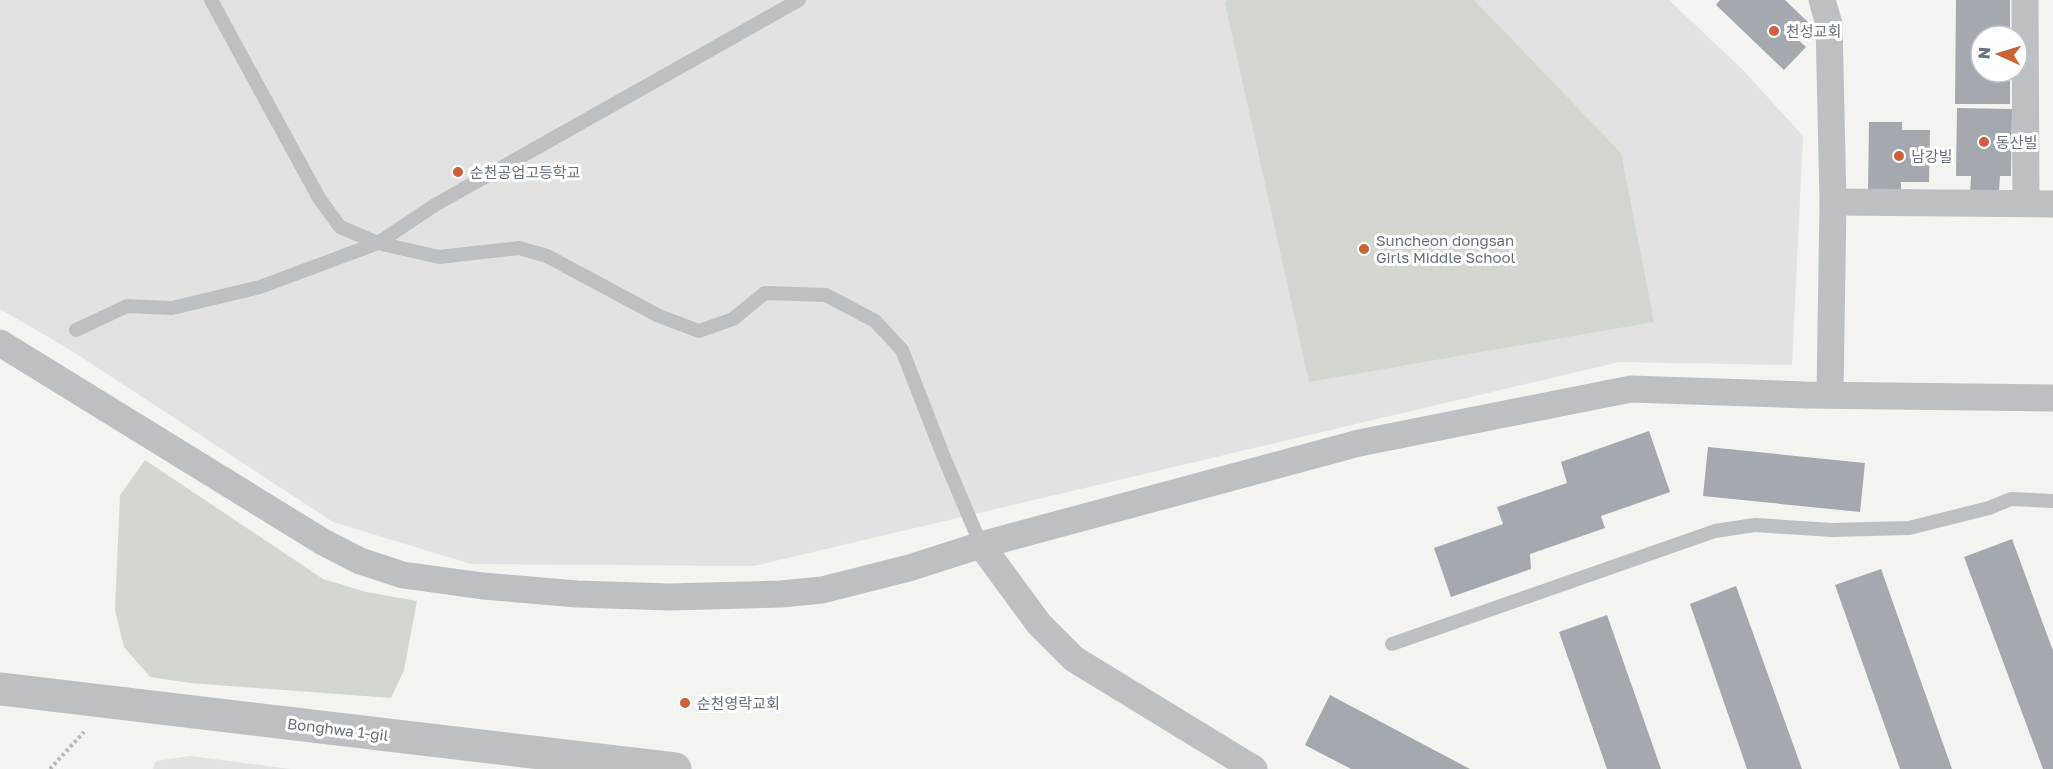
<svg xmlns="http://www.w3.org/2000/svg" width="2053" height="769" font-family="'Golos Text','Noto Sans KR',sans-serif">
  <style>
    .built { fill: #e1e2e1 }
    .green { fill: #d2d8d0 }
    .building { fill: #a3a9ae }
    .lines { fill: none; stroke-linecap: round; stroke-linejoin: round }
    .path { stroke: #b5b8ba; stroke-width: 4; stroke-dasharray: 3 3; stroke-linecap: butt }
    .service { stroke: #bdc0c3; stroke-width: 14 }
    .minor { stroke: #bdc0c3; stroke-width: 27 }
    .tertiary { stroke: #bdc0c3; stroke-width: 33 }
    .poi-dot { fill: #cd6237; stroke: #fff; stroke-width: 2 }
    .labels { text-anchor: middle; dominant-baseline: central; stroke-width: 6; stroke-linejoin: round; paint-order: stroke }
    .poi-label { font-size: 15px; fill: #66727d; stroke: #fff; text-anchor: start }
    .street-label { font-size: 15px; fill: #66727d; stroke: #fff }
  </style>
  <rect width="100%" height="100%" fill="#f3f3f0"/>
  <!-- built -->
  <g class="built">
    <path d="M0 0H1669L1743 70 1803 136 1792 365 1619 362 754 566 471 564 333 522 72 351 0 309Z"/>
    <path d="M190 756 291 769H153L156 761Z"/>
  </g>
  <!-- green -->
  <g class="green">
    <path d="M1227 0H1474L1621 153 1654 322 1309 382 1225 3Z"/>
    <path d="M145 460 323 579 366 592 417 601 404 670 391 698 190 683 150 677 124 647 115 610 120 495Z"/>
  </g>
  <!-- building -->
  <g class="building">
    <path d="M1720 0H1785L1810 24 1797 39 1806 47 1784 70 1716 5Z"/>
    <path d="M1956 0H2010V36H1981V72H2010V104H1955Z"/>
    <path d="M1957 108 2012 109 2011 176H2000L1999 190 1994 195H1970L1971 176H1956Z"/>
    <path d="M1869 122H1902V130H1930L1929 182H1901V191H1868Z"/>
    <path d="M1649 431 1670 492 1601 516 1605 528 1530 554 1531 569 1451 597 1434 548 1503 524 1497 507 1567 483 1561 462Z"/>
    <path d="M1708 447 1865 463 1860 512 1703 496Z"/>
    <path d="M2012 539 2053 651V769H2043L1964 557Z"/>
    <path d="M1881 569 1952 769H1900L1835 585Z"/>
    <path d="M1736 586 1802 769H1747L1690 604Z"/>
    <path d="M1607 615 1661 769H1607L1559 632Z"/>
    <path d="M1330 695 1470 769H1351L1305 745Z"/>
  </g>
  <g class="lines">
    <!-- path -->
    <path class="path" d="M50 769 84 732"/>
    <!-- service -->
    <g class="service">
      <path d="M211 0 319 198 340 227 378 243 439 257 519 248 547 256 659 316 699 331 733 319 765 293 826 295 875 321 902 350 943 455 981 545"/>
      <path d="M76 330 127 306 172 308 260 287 378 243 435 205 799 0"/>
      <path d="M1392 644 1715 531 1755 525 1832 530 1909 528 1989 508 2011 499 2053 501"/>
    </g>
    <!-- minor -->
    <g class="minor">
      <path d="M1822 0 1829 24 1833 202 1830 394"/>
      <path d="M2025 0 2026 203"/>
      <path d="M1833 202 2053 204"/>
      <path d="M0 343 323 542 360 561 403 575 483 586 577 594 670 597 781 594 822 590 909 568 981 545 1359 443 1631 389 1806 395 2053 398"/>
      <path d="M981 545 1039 624 1074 659 1254 769"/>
    </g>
    <!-- tertiary -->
    <path class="tertiary" d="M0 689 675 769"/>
  </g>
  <!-- markers -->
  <g class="poi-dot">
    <circle cx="1774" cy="31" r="6"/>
    <circle cx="1984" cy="142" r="6"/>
    <circle cx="1899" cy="156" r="6"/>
    <circle cx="458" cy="172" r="6"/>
    <circle cx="1364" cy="249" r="6"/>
    <circle cx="685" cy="703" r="6"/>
  </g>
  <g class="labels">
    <!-- poi labels -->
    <g class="poi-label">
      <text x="1786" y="31">천성교회</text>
      <text x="1996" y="142">동산빌</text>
      <text x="1911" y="156">남강빌</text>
      <text x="470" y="172">순천공업고등학교</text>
      <text x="1376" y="240">Suncheon dongsan<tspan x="1376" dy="17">Girls Middle School</tspan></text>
      <text x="697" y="703">순천영락교회</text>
    </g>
    <!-- street labels -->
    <g class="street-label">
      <text transform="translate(338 729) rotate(7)">Bonghwa 1-gil</text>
    </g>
  </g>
  <!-- north arrow -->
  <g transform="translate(1999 54) rotate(274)"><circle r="28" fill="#ffffff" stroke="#c2c7cb" stroke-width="1.5"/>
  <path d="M0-4.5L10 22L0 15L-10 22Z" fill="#cd6237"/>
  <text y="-9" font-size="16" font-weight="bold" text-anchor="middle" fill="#66727d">N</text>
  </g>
</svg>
